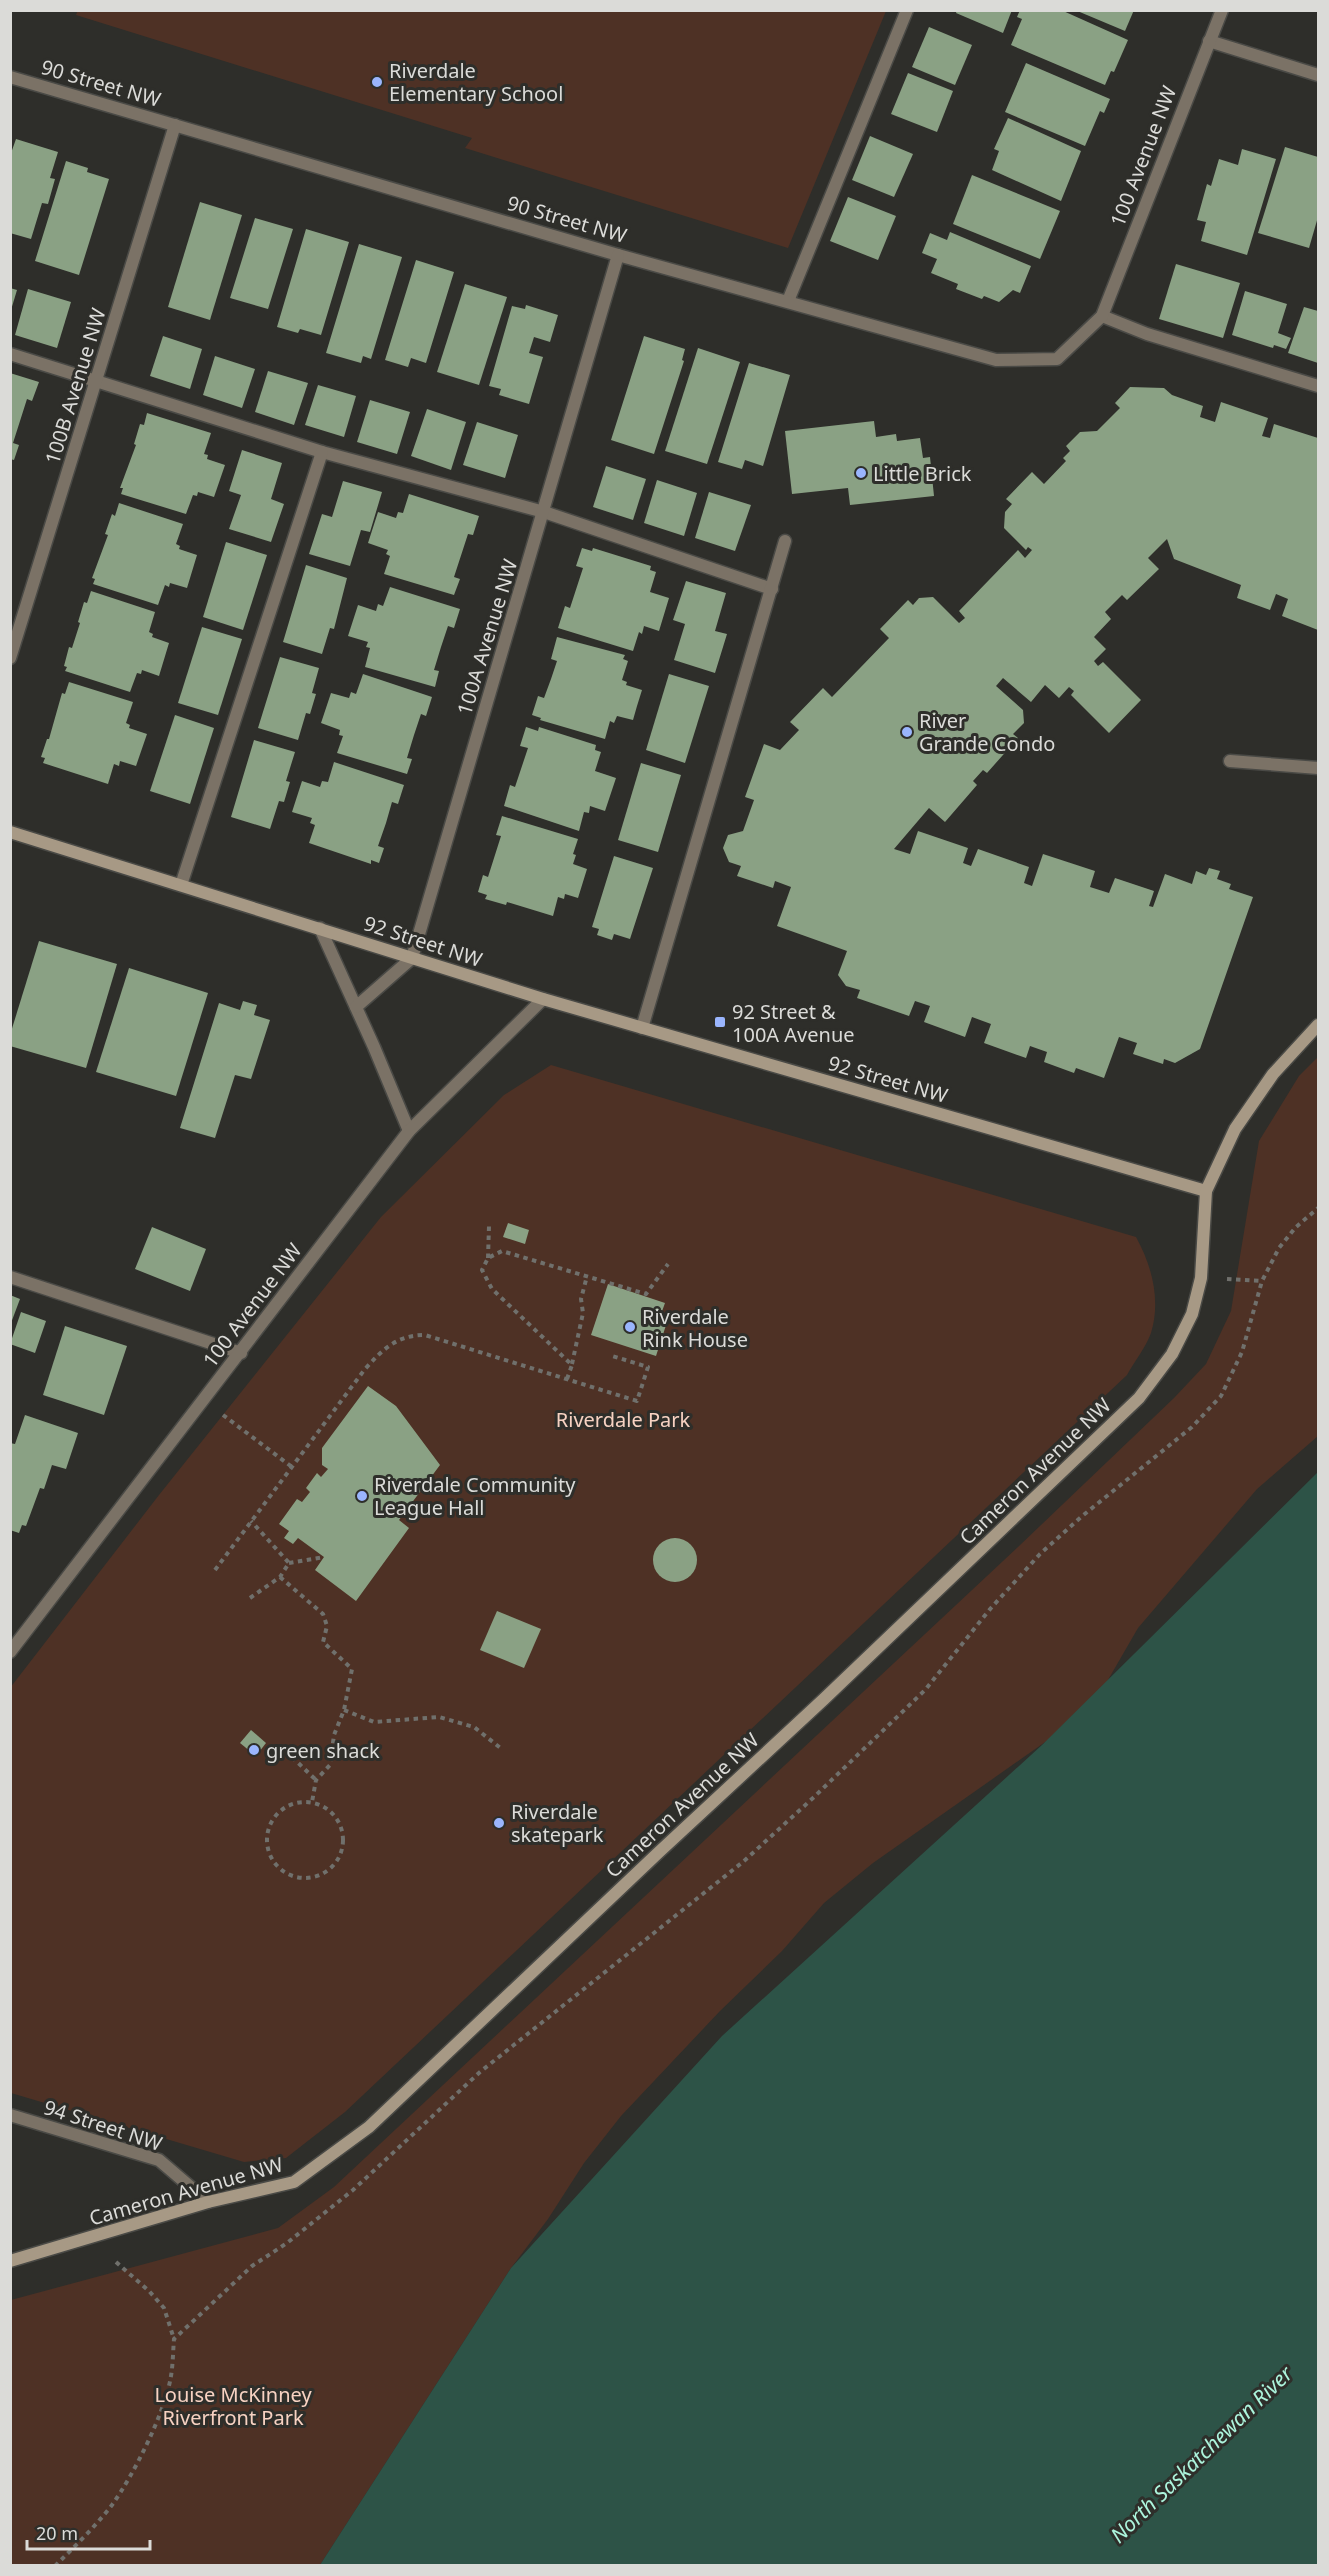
<svg xmlns="http://www.w3.org/2000/svg" width="1329" height="2576" font-family="'Noto Sans',sans-serif">
  <style>
    .green { fill: #4e3125 }
    .water { fill: #2d5347 }
    .building { fill: #8aa184 }
    .lines { fill: none; stroke-linecap: round; stroke-linejoin: round }
    .lane-casing { stroke: #4a4a46; stroke-width: 15 }
    .street-casing { stroke: #4a4a46; stroke-width: 15 }
    .secondary-casing { stroke: #4a4a46; stroke-width: 15 }
    .path { stroke: #70706c; stroke-width: 4; stroke-dasharray: 4.5 4.5; stroke-linecap: butt }
    .lane { stroke: #7b7266; stroke-width: 12 }
    .street { stroke: #7b7266; stroke-width: 12 }
    .secondary { stroke: #a79985; stroke-width: 12 }
    .poi-dot { fill: #9ab5fd; stroke: #2e2e2a; stroke-width: 2 }
    .labels { text-anchor: middle; dominant-baseline: central; stroke-width: 6; stroke-linejoin: round; paint-order: stroke }
    .poi-label { font-size: 20px; fill: #dbdbd8; stroke: #2e2e2a; text-anchor: start }
    .street-label { font-size: 20px; fill: #dbdbd8; stroke: #2e2e2a }
    .park-label { font-size: 20px; fill: #f7d2c2; stroke: #2e2e2a }
    .water-label { font-size: 21px; font-style: italic; fill: #acf4dc; stroke: #2e2e2a }
  </style>
  <rect width="100%" height="100%" fill="#2e2e2a"/>
  <!-- green -->
  <g class="green">
    <path d="M78 10H886V11L788 248 465 148 472 138 76 15Z"/>
    <path d="M1318 1057V1436L1257 1489 1138 1628 1101 1692 1048 1740 873 1863 824 1903 782 1951 720 2011 621 2116 584 2163 548 2219 511 2268 320 2565 11 2566V2300L278 2228 334 2187 1018 1547 1174 1398 1206 1364 1231 1311 1259 1141 1299 1076Z"/>
    <path d="M551 1065 1136 1237C1152 1266 1161 1300 1151 1333 1146 1347 1134 1362 1127 1375L345 2112 286 2158 244 2162 11 2093 10 1688 159 1495 381 1217 504 1095Z"/>
  </g>
  <!-- water -->
  <path class="water" d="M1318 1472V2565H320L511 2268 722 2036 1042 1745Z"/>
  <!-- building -->
  <g class="building">
    <path d="M957 10H1012L1003 33 956 13Z"/>
    <path d="M1020 10H1061L1128 40 1114 72 1111 71 1105 85 1011 45 1022 19 1017 17Z"/>
    <path d="M1075 10H1134L1125 31Z"/>
    <path d="M929 27 972 45 955 85 912 67Z"/>
    <path d="M1026 63 1110 99 1104 113 1100 111 1085 146 1005 112Z"/>
    <path d="M908 73 953 91 937 132 891 114Z"/>
    <path d="M1008 118 1081 151 1061 201 992 170 999 151 994 149Z"/>
    <path d="M870 136 913 154 894 197 852 180Z"/>
    <path d="M16 139 58 152 50 178 55 179 48 204 42 203 31 239 10 233V156Z"/>
    <path d="M1285 147 1318 157V217L1309 248 1258 233Z"/>
    <path d="M1242 149 1276 159 1247 255 1201 241 1206 222 1197 220 1207 184 1211 186 1219 159 1238 165Z"/>
    <path d="M66 161 88 168 87 172 109 179 79 275 35 261Z"/>
    <path d="M972 175 1060 211 1040 259 953 224Z"/>
    <path d="M848 197 896 216 878 260 830 241Z"/>
    <path d="M200 202 242 215 210 320 168 307Z"/>
    <path d="M255 218 293 229 268 309 230 298Z"/>
    <path d="M306 229 349 242 321 335 300 329 298 333 277 327Z"/>
    <path d="M950 232 1031 266 1020 293 1013 290 999 302 984 296 982 299 956 289 958 284 931 273 937 259 922 253 930 233 947 240Z"/>
    <path d="M359 244 402 257 371 359 363 356 361 363 326 353Z"/>
    <path d="M416 260 454 272 426 363 411 358 408 367 385 360Z"/>
    <path d="M1176 264 1240 283 1223 338 1159 319Z"/>
    <path d="M465 284 507 297 479 385 437 372Z"/>
    <path d="M10 288 17 290 11 310H10Z"/>
    <path d="M28 289 71 302 57 348 15 335Z"/>
    <path d="M1245 291 1287 304 1278 333 1291 338 1286 349 1274 345 1273 348 1232 335Z"/>
    <path d="M526 305 558 315 550 342 534 337 529 353 543 357 529 404 499 395 501 389 489 386 512 306 525 309Z"/>
    <path d="M1304 307 1318 311V363L1288 353Z"/>
    <path d="M163 336 202 349 190 389 150 376Z"/>
    <path d="M644 336 685 349 682 360 684 361 654 454 611 440Z"/>
    <path d="M698 348 740 362 707 464 665 451Z"/>
    <path d="M215 356 255 369 242 408 203 395Z"/>
    <path d="M749 363 790 375 763 466 745 460 742 469 718 462Z"/>
    <path d="M268 371 308 383 294 425 255 412Z"/>
    <path d="M10 373 39 382 32 401 27 399 13 443 19 445 14 460 10 459Z"/>
    <path d="M318 385 356 396 344 437 305 425Z"/>
    <path d="M1130 387 1164 388 1172 395 1203 406 1200 417 1215 422 1221 402 1268 418 1262 436 1270 438 1274 424 1318 438V630L1282 616 1288 599 1276 594 1270 610 1237 598 1241 585 1174 559 1167 539 1148 558 1159 569 1127 600 1122 595 1105 612 1111 619 1094 637 1106 649 1094 661 1098 666 1103 662 1141 700 1109 733 1071 695 1074 691 1069 687 1059 698 1045 685 1031 702 1003 678 996 686 1023 710 1024 723 1013 734 1018 738 987 773 983 770 973 781 977 785 945 822 929 808 894 849 910 854 918 831 968 848 963 863 971 866 978 849 1029 867 1024 883 1032 886 1043 854 1095 871 1090 887 1109 893 1115 878 1154 891 1149 906 1153 907 1165 874 1192 884 1196 871 1206 875 1209 868 1220 871 1217 879 1231 884 1229 889 1253 897 1200 1049 1175 1063 1164 1059 1163 1064 1133 1054 1137 1043 1119 1037 1104 1078 1076 1068 1074 1073 1044 1062 1047 1052 1030 1046 1026 1058 984 1043 991 1024 972 1017 965 1037 924 1022 930 1006 915 1001 909 1016 857 998 860 990 846 986 838 975 847 951 777 926 791 887 775 881 773 888 737 876 741 866 729 862 723 848 728 835 743 831 754 800 745 797 764 744 780 750 799 730 790 722 823 688 832 697 889 638 880 629 908 600 913 605 919 598 933 597 959 623 965 618 959 611 1018 550 1025 558 1032 550 1028 547 1026 550 1004 528 1005 512 1012 504 1006 499 1032 472 1044 484 1066 461 1063 458 1070 451 1066 446 1080 432 1097 431 1120 408 1115 403Z"/>
    <path d="M370 400 410 412 397 454 357 442Z"/>
    <path d="M427 409 466 422 451 470 411 456Z"/>
    <path d="M147 413 211 433 204 454 208 455 207 459 225 465 214 497 198 492 197 496 193 495 186 514 121 494 123 488H120L136 445 134 444 140 424 144 425Z"/>
    <path d="M874 421 876 437 896 434 897 441 920 438 923 458 930 457 934 496 850 505 848 488 792 494 785 431Z"/>
    <path d="M477 422 518 435 505 478 463 465Z"/>
    <path d="M242 450 282 463 271 499 284 504 271 542 229 529 241 495 229 491Z"/>
    <path d="M606 466 646 479 633 520 593 507Z"/>
    <path d="M657 480 697 493 684 536 644 523Z"/>
    <path d="M343 481 382 492 370 532 361 530 350 566 309 554 322 514 332 517Z"/>
    <path d="M709 492 751 505 735 551 695 538Z"/>
    <path d="M409 494 479 516 473 535 468 534 454 577 460 579 454 595 384 574 390 556 386 554 388 550 368 543 378 512 396 518 398 512 403 513Z"/>
    <path d="M119 503 183 524 176 544 180 546 179 549 197 555 187 588 170 583 169 587 165 585 158 605 93 584 95 579 92 578 105 543 108 535 105 534 112 514 115 516Z"/>
    <path d="M226 542 267 555 243 630 203 617Z"/>
    <path d="M582 548 592 551 593 548 651 566 650 570 656 572 650 592 669 598 659 631 644 626 642 634 639 632 633 651 558 628 565 606 570 608 583 568 576 566Z"/>
    <path d="M306 565 347 578 334 629 330 628 322 654 283 642Z"/>
    <path d="M686 581 726 593 715 631 727 634 715 673 674 660 685 624 673 620Z"/>
    <path d="M390 587 460 609 454 628 448 626 441 647 434 670 439 671 435 687 365 667 370 648 366 647 368 642 348 636 358 605 376 611 378 604 383 606Z"/>
    <path d="M91 591 155 612 149 632 153 634 152 637 169 643 159 676 142 670 141 674 137 673 130 692 65 671 67 667 64 666 69 647 72 648 80 623 78 622 84 602 87 603Z"/>
    <path d="M202 627 242 639 218 715 178 703Z"/>
    <path d="M557 637 625 655 623 659 628 661 622 680 627 682 626 685 642 690 637 706 633 720 617 716 614 723 610 721 605 739 540 720 541 718 532 715 538 696 544 698 551 679 557 661 551 659Z"/>
    <path d="M280 657 319 668 312 693 316 694 310 714 306 713 298 740 258 728Z"/>
    <path d="M363 674 432 697 426 716 421 714 414 735 407 758 412 759 407 774 337 753 343 736 339 735 340 730 321 723 331 693 349 698 351 692 356 694Z"/>
    <path d="M669 674 709 686 685 763 646 750Z"/>
    <path d="M69 682 133 702 126 723 130 725 129 728 147 734 136 766 120 761 119 766 114 764 108 784 43 763 45 758 41 757 47 739H49L62 693 65 694Z"/>
    <path d="M175 715 214 728 190 804 150 791Z"/>
    <path d="M526 727 538 731 539 727 596 745 595 750 601 752 595 771 616 778 605 811 590 806 589 813 584 812 579 831 504 806 510 785 515 787 528 748 520 746Z"/>
    <path d="M254 740 295 752 286 781 290 782 284 802 279 801 270 829 231 817Z"/>
    <path d="M334 762 404 785 398 804 392 802 386 823 378 846 384 848 379 863 371 860V864L309 843 315 825 310 823 312 818 292 812 302 781 320 787 322 781 328 782Z"/>
    <path d="M641 763 681 775 658 852 618 840Z"/>
    <path d="M502 816 578 839 573 854 576 855 573 864 587 869 578 898 565 894 564 899 558 897 553 916 507 902 506 905 485 899 487 895 478 892 483 875 488 877 501 836 496 835Z"/>
    <path d="M614 856 653 868 630 939 614 934 612 940 597 935 599 929 592 927Z"/>
    <path d="M39 941 117 964 86 1068 10 1046V1035Z"/>
    <path d="M129 968 208 993 176 1096 96 1072Z"/>
    <path d="M243 1001 257 1005 254 1015 270 1020 251 1079 235 1075 215 1138 180 1128 219 1003 240 1010Z"/>
    <path d="M508 1223 529 1230 525 1244 503 1237Z"/>
    <path d="M152 1227 206 1249 190 1291 135 1269Z"/>
    <path d="M608 1284 665 1303 660 1317 668 1319 656 1356 591 1335Z"/>
    <path d="M10 1295 20 1299 11 1323H10Z"/>
    <path d="M21 1312 46 1321 35 1353 10 1344Z"/>
    <path d="M65 1326 127 1346 104 1415 43 1395Z"/>
    <path d="M368 1386 396 1406 440 1465 399 1520 409 1528 356 1601 315 1570 324 1557 298 1538 293 1544 284 1538 289 1531 279 1524 297 1499 302 1502 310 1492 306 1488 317 1473 321 1477 328 1469 322 1465V1448Z"/>
    <path d="M25 1415 78 1433 66 1469 52 1465 44 1489 40 1488 26 1526 22 1525 19 1533 10 1530V1443L15 1444Z"/>
    <circle cx="675" cy="1560" r="22"/>
    <path d="M497 1611 541 1629 524 1668 480 1650Z"/>
    <path d="M251 1730 266 1743 256 1756 240 1743Z"/>
  </g>
  <g class="lines">
    <defs>
      <g id="lane">
        <path d="M788 301 907 10"/>
        <path d="M1102 316 1147 334 1318 386"/>
        <path d="M10 354 322 452 544 512 772 589"/>
        <path d="M1230 761 1318 768"/>
        <path d="M181 885 322 452"/>
        <path d="M642 1028 785 541"/>
        <path d="M10 1277 241 1353"/>
      </g>
      <g id="street">
        <path d="M1209 41 1318 75"/>
        <path d="M10 77 618 255 996 360 1057 359 1102 316 1222 10"/>
        <path d="M10 658 175 125"/>
        <path d="M320 928 374 1047 409 1131"/>
        <path d="M356 1007 412 958 618 255"/>
        <path d="M10 1652 409 1131 543 999"/>
        <path d="M10 2115 159 2160 208 2202"/>
      </g>
      <g id="secondary">
        <path d="M10 832 543 999 1206 1191"/>
        <path d="M10 2261 208 2202 294 2182 369 2127 659 1852 824 1699 1139 1398 1172 1354 1192 1314 1201 1278 1206 1191 1235 1129 1273 1074 1318 1025"/>
      </g>
    </defs>
    <!-- lane casing -->
    <use href="#lane" class="lane-casing"/>
    <!-- street casing -->
    <use href="#street" class="street-casing"/>
    <!-- secondary casing -->
    <use href="#secondary" class="secondary-casing"/>
    <!-- path -->
    <g class="path">
      <path d="M488 1258 489 1226"/>
      <path d="M1227 1279 1262 1281"/>
      <path d="M572 1364 583 1313 581 1299 587 1276"/>
      <path d="M567 1379 572 1365 492 1289 482 1270 488 1258 502 1251 646 1294 668 1264"/>
      <path d="M223 1415 292 1467"/>
      <path d="M289 1563 324 1557"/>
      <path d="M215 1570 365 1369C383 1349 397 1335 425 1335L637 1401 648 1367 609 1355"/>
      <path d="M280 1577 323 1614 327 1626 323 1642 352 1669 344 1710 334 1735 330 1765 316 1780 312 1802"/>
      <path d="M250 1598 280 1577 289 1563 251 1521"/>
      <path d="M344 1710 374 1722 439 1717 474 1727 503 1750"/>
      <path d="M292 1757 316 1780"/>
      <circle cx="305" cy="1840" r="38"/>
      <path d="M116 2262 149 2291 164 2308 174 2339"/>
      <path d="M55 2566C74 2547 95 2527 112 2505 134 2474 165 2413 171 2376 173 2364 173 2351 174 2339L252 2266 287 2243 353 2190 480 2072 744 1861 813 1798 925 1690 991 1608 1040 1554 1081 1517 1192 1427 1221 1396 1242 1352 1262 1281 1279 1248 1296 1227 1318 1208"/>
    </g>
    <!-- lane -->
    <use href="#lane" class="lane"/>
    <!-- street -->
    <use href="#street" class="street"/>
    <!-- secondary -->
    <use href="#secondary" class="secondary"/>
  </g>
  <!-- markers -->
  <g class="poi-dot">
    <circle cx="377" cy="82" r="6"/>
    <circle cx="861" cy="473" r="6"/>
    <circle cx="907" cy="732" r="6"/>
    <rect x="714" y="1016" width="12" height="12" rx="3"/>
    <circle cx="630" cy="1327" r="6"/>
    <circle cx="362" cy="1496" r="6"/>
    <circle cx="254" cy="1750" r="6"/>
    <circle cx="499" cy="1823" r="6"/>
  </g>
  <g class="labels">
    <!-- poi labels -->
    <g class="poi-label">
      <text x="389" y="70">Riverdale<tspan x="389" dy="23">Elementary School</tspan></text>
      <text x="873" y="473">Little Brick</text>
      <text x="919" y="720">River<tspan x="919" dy="23">Grande Condo</tspan></text>
      <text x="732" y="1011">92 Street &amp;<tspan x="732" dy="23">100A Avenue</tspan></text>
      <text x="642" y="1316">Riverdale<tspan x="642" dy="23">Rink House</tspan></text>
      <text x="374" y="1484">Riverdale Community<tspan x="374" dy="23">League Hall</tspan></text>
      <text x="266" y="1750">green shack</text>
      <text x="511" y="1811">Riverdale<tspan x="511" dy="23">skatepark</tspan></text>
    </g>
    <!-- street labels -->
    <g class="street-label">
      <text transform="translate(101 83) rotate(16)">90 Street NW</text>
      <text transform="translate(1143 156) rotate(-69)">100 Avenue NW</text>
      <text transform="translate(567 219) rotate(16)">90 Street NW</text>
      <text transform="translate(75 386) rotate(-73)">100B Avenue NW</text>
      <text transform="translate(487 637) rotate(-73)">100A Avenue NW</text>
      <text transform="translate(423 941) rotate(18)">92 Street NW</text>
      <text transform="translate(888 1079) rotate(16)">92 Street NW</text>
      <text transform="translate(252 1305) rotate(-53)">100 Avenue NW</text>
      <text transform="translate(1035 1471) rotate(-44)">Cameron Avenue NW</text>
      <text transform="translate(682 1805) rotate(-43)">Cameron Avenue NW</text>
      <text transform="translate(103 2125) rotate(18)">94 Street NW</text>
      <text transform="translate(186 2191) rotate(-16)">Cameron Avenue NW</text>
    </g>
    <!-- park labels -->
    <g class="park-label">
      <text x="623" y="1419">Riverdale Park</text>
      <text x="233" y="2394">Louise McKinney<tspan x="233" dy="23">Riverfront Park</tspan></text>
    </g>
    <!-- water labels -->
    <g class="water-label">
      <text transform="translate(1201 2454) rotate(-44)">North Saskatchewan River</text>
    </g>
  </g>
  <!-- border -->
  <rect width="1329" height="2576" fill="none" stroke="#dbdbd8" stroke-width="24"/>
  <!-- scale -->
  <path d="M27 2540v9h123v-9" fill="none" stroke="#dbdbd8" stroke-width="3"/>
  <text x="36" y="2540" font-size="18" fill="#dbdbd8" stroke="#2e2e2a" stroke-width="4.5" paint-order="stroke">20 m</text>
</svg>
